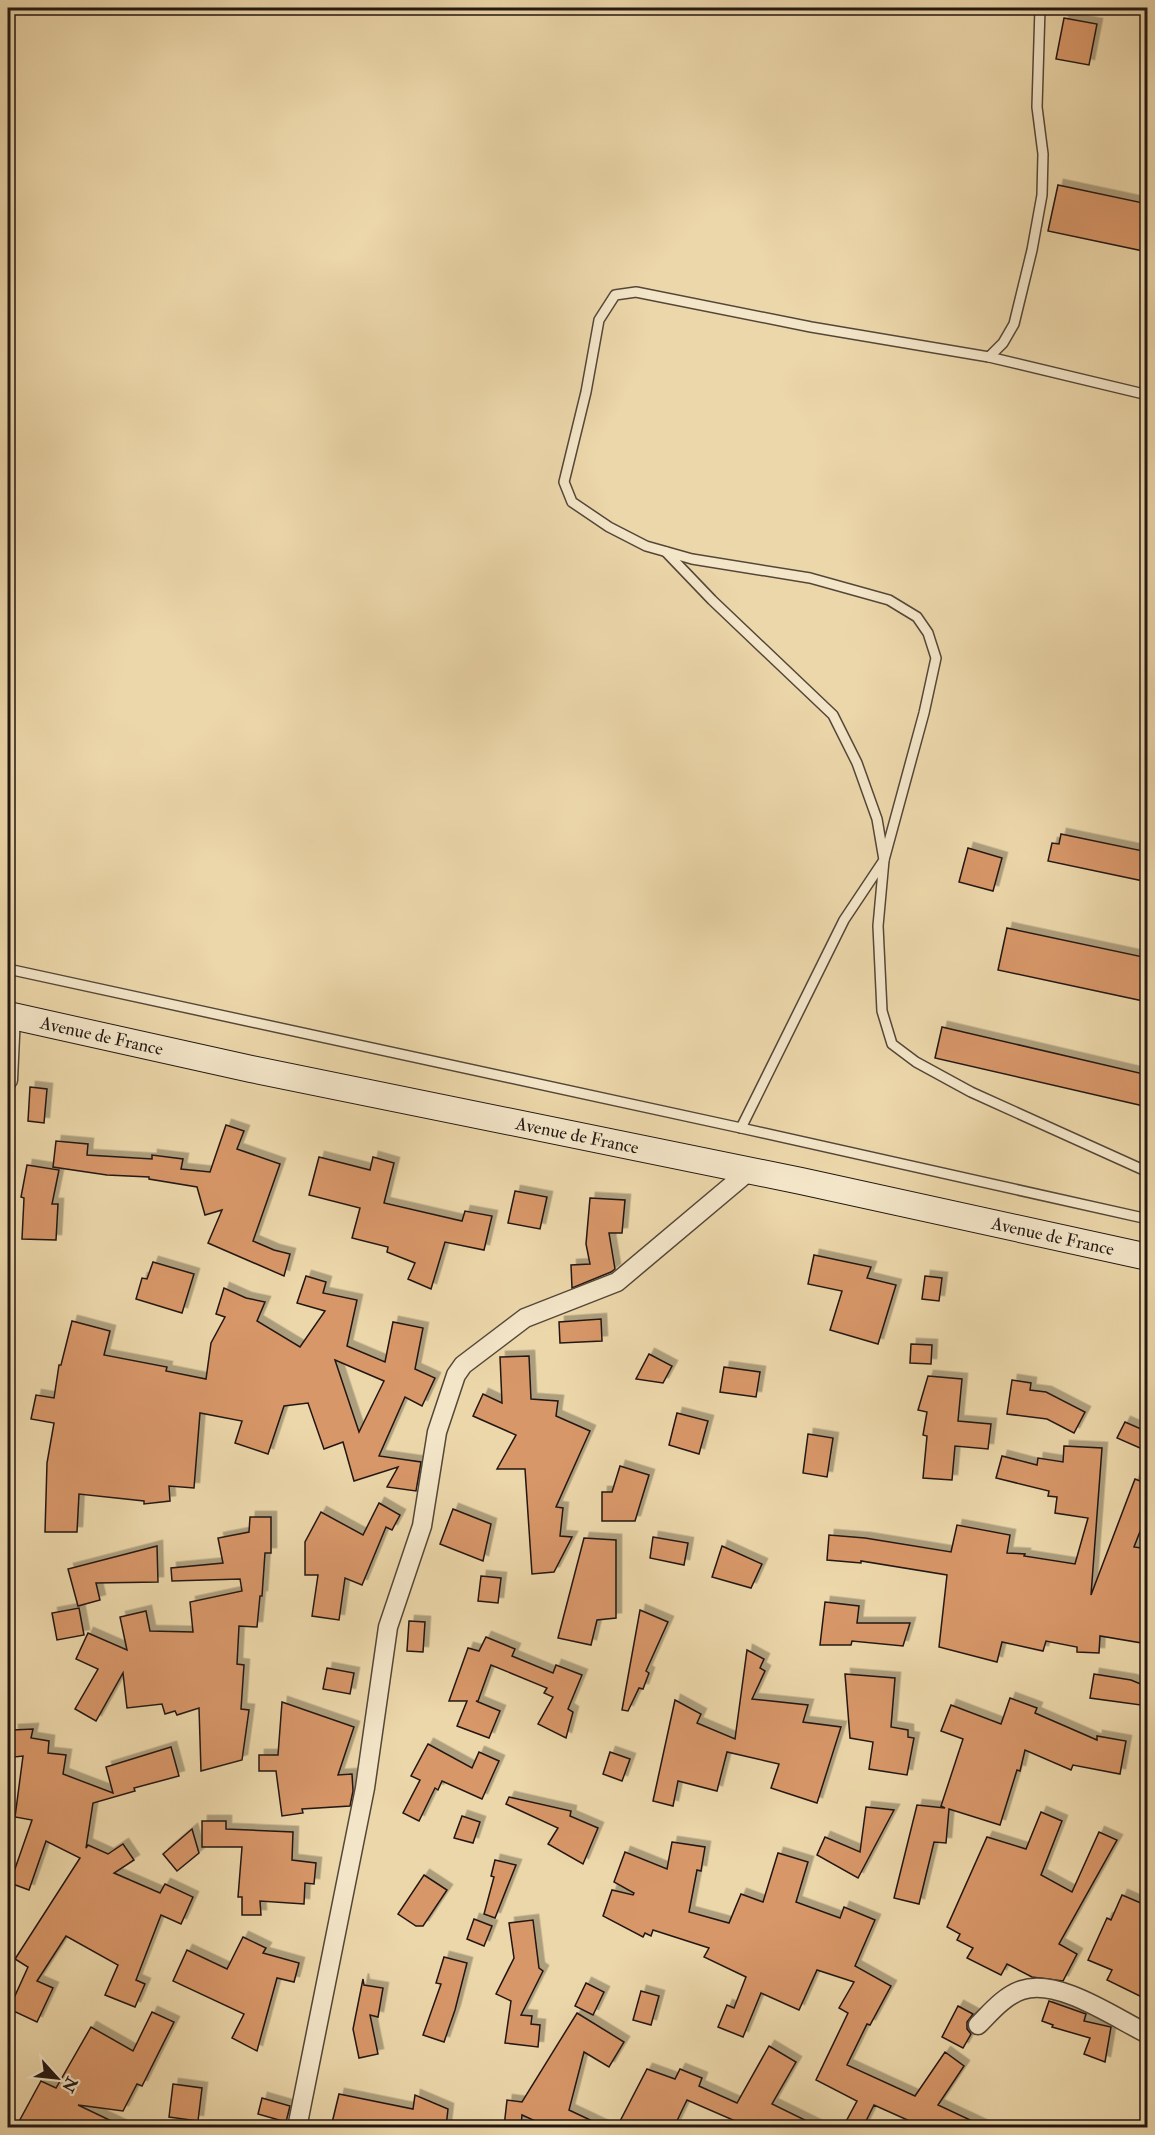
<svg xmlns="http://www.w3.org/2000/svg" width="1155" height="2135" font-family="'IM FELL Double Pica',serif">
  <style>
    .building { fill: #d89769; stroke: #221712; stroke-width: 1.5; fill-rule: evenodd; filter: url(#shadow) }
    .lines { fill: none; stroke-linecap: round; stroke-linejoin: round }
    .service-casing { stroke: #544738; stroke-width: 12 }
    .minor-casing { stroke: #544738; stroke-width: 21 }
    .secondary-casing { stroke: #221712; stroke-width: 28 }
    .service { stroke: #f3e5c8; stroke-width: 9 }
    .minor { stroke: #f3e5c8; stroke-width: 18 }
    .secondary { stroke: #f3e5c8; stroke-width: 26 }
    .labels { text-anchor: middle; dominant-baseline: central; stroke-width: 4.5; stroke-linejoin: round; paint-order: stroke }
    .street-label { font-size: 18px; fill: #221712; stroke: #f3e5c8 }
  </style>
  <defs>
    <filter id="shadow"><feDropShadow dx="5.5" dy="-5.5" stdDeviation="0" flood-color="#0004"/></filter>
  </defs>
  <rect width="100%" height="100%" fill="#ecd7aa"/>
  <filter id="stains"><feTurbulence type="fractalNoise" baseFrequency=".00333" numOctaves="4"/><feColorMatrix values="0 0 0 0 .2 0 0 0 0 .09 0 0 0 0 .02 0 0 0 .5 -.17"/></filter>
  <radialGradient id="worn" r=".72"><stop offset=".6" stop-color="#630" stop-opacity="0"/><stop offset="1" stop-color="#630" stop-opacity=".3"/></radialGradient>
  <!-- building -->
  <g class="building">
    <path d="M1064 18 1097 24 1089 65 1056 59Z"/>
    <path d="M1058 185 1148 204V252L1048 231Z"/>
    <path d="M1061 834 1148 852V882L1048 861 1052 843 1059 844Z"/>
    <path d="M968 848 1002 858 993 891 959 882Z"/>
    <path d="M1007 928 1148 958V1002L998 970Z"/>
    <path d="M942 1027 1148 1075V1107L935 1058Z"/>
    <path d="M30 1087 47 1089 44 1123 28 1121Z"/>
    <path d="M226 1125 244 1131 237 1149 280 1164 253 1241 274 1250 290 1254 284 1276 208 1243 222 1210 205 1215 197 1187 149 1179V1177L107 1175 53 1167 56 1141 88 1144 87 1155 152 1159V1155L183 1159 181 1169 210 1172Z"/>
    <path d="M319 1157 370 1170 373 1157 394 1163 384 1203 462 1221 465 1211 492 1216 484 1250 445 1242 431 1289 408 1279 415 1263 387 1252 388 1247 352 1238 360 1208 309 1195Z"/>
    <path d="M27 1165 59 1170 52 1204H58L56 1240 22 1239 24 1198 21 1197Z"/>
    <path d="M515 1191 547 1197 540 1229 508 1223Z"/>
    <path d="M590 1198 625 1200 622 1233H609L615 1269 611 1272 572 1288 571 1265 590 1264 586 1244Z"/>
    <path d="M814 1255 871 1267 867 1278 896 1285 878 1344 830 1330 842 1291 808 1284Z"/>
    <path d="M153 1262 194 1274 182 1313 136 1299 142 1278 147 1279Z"/>
    <path d="M306 1276 326 1282 323 1293 357 1300 347 1346 385 1362 393 1322 423 1328 415 1369 435 1378 422 1406 405 1397 379 1456 421 1462 416 1491 387 1487 398 1467 354 1481 343 1442 324 1449 308 1403 284 1406 268 1454 235 1443 242 1421 200 1413 194 1488 169 1486 170 1501 144 1504V1501L79 1494 77 1532H45L47 1463 54 1423 31 1419 36 1395 54 1398 59 1365H61L72 1321 110 1331 104 1355 167 1367 166 1371 206 1379 211 1343 225 1317 216 1314 224 1288 246 1298 265 1302 257 1321 300 1347 325 1311 297 1303ZM335 1360 384 1381 359 1432Z"/>
    <path d="M925 1276 942 1278 939 1301 922 1299Z"/>
    <path d="M601 1319 602 1341 560 1343 559 1322Z"/>
    <path d="M911 1344 932 1345 931 1364 910 1363Z"/>
    <path d="M649 1354 672 1366 663 1383 636 1379Z"/>
    <path d="M529 1356 531 1399 558 1401 556 1416 590 1431 556 1507 563 1508 560 1536 572 1537 554 1572 532 1574 525 1469H497L516 1435 473 1416 483 1394 502 1403 500 1357Z"/>
    <path d="M724 1367 760 1372 756 1397 720 1392Z"/>
    <path d="M928 1376 962 1379 958 1421 991 1424 988 1449 955 1446 952 1480 923 1478 927 1436 923 1435 927 1412 918 1410Z"/>
    <path d="M1012 1380 1031 1383 1030 1390 1046 1392 1085 1412 1074 1433 1047 1419 1007 1414Z"/>
    <path d="M677 1413 708 1421 699 1454 669 1445Z"/>
    <path d="M1125 1422 1148 1432 1140 1448 1117 1438Z"/>
    <path d="M808 1434 833 1438 827 1477 803 1473Z"/>
    <path d="M1064 1446 1102 1448 1091 1595 1135 1479 1148 1484V1511L1134 1547 1148 1549V1644L1100 1636 1099 1653 1077 1652V1647L1046 1641 1043 1651 1002 1642 997 1662 939 1647 947 1575 861 1561V1563L827 1560 829 1535 865 1538 951 1552 957 1525 1010 1535 1007 1553 1025 1554 1024 1556 1075 1564 1088 1518 1055 1513 1057 1497 1048 1496 1049 1491 996 1478 1002 1456 1037 1465 1038 1458 1063 1462Z"/>
    <path d="M620 1466 649 1475 635 1521H602V1492H612Z"/>
    <path d="M379 1503 400 1515 392 1530 386 1527 362 1585 345 1578 339 1620 312 1616 318 1575H305V1542L321 1512 363 1535Z"/>
    <path d="M453 1509 491 1524 483 1561 440 1544Z"/>
    <path d="M250 1517H271V1553H265L262 1596H260L257 1627 239 1626 237 1664 244 1665 241 1709 249 1710 242 1760 201 1771 199 1708 177 1715 175 1711 165 1714 162 1704 127 1708 123 1673 96 1721 75 1709 98 1669 76 1659 88 1633 127 1650 120 1617 146 1611 150 1631 193 1632 190 1602 242 1591 240 1579 172 1581 171 1568 223 1563 218 1538 249 1532Z"/>
    <path d="M653 1537 688 1543 684 1565 650 1558Z"/>
    <path d="M584 1538 616 1540V1618L597 1620 591 1645 558 1638Z"/>
    <path d="M157 1546 158 1582 96 1583 100 1600 78 1606 68 1569Z"/>
    <path d="M722 1546 762 1564 751 1588 712 1577Z"/>
    <path d="M481 1576 501 1578 498 1603 478 1601Z"/>
    <path d="M825 1602 859 1606 857 1623H910L903 1646 852 1641 851 1645H820Z"/>
    <path d="M79 1608 84 1635 57 1640 52 1613Z"/>
    <path d="M640 1610 668 1622 646 1671 649 1673 643 1689 639 1688 628 1711 622 1710Z"/>
    <path d="M409 1621 425 1622 423 1652 407 1651Z"/>
    <path d="M486 1637 515 1649 512 1656 553 1673 556 1665 582 1675 568 1709 573 1712 566 1738 538 1724 553 1697 544 1693 547 1688 491 1665 478 1701H476L500 1711 489 1738 457 1726 467 1701H449L468 1648 479 1651Z"/>
    <path d="M747 1650 764 1659 760 1668 765 1671 752 1699 808 1705 803 1722 841 1727 817 1803 771 1788 779 1764 727 1752 717 1791 678 1781 673 1806 653 1801 675 1700 701 1714 697 1723 735 1739Z"/>
    <path d="M327 1668 354 1673 350 1694 323 1689Z"/>
    <path d="M845 1674 895 1678 891 1727 908 1730V1737L914 1738 907 1775 869 1769 873 1742 850 1738Z"/>
    <path d="M1094 1674 1131 1680 1148 1687V1706L1090 1698Z"/>
    <path d="M1010 1698 1037 1708 1035 1713 1097 1740V1736L1126 1741 1120 1774 1073 1765 1071 1770 1025 1750 1020 1771 1017 1770 1000 1825 949 1809 946 1843 934 1842 919 1904 894 1898 917 1805 945 1808 941 1806 963 1739 941 1731 951 1705 1001 1724Z"/>
    <path d="M282 1702 354 1727 338 1775 352 1774 353 1791 350 1806 302 1809 303 1813 282 1816 276 1771H259V1755H278Z"/>
    <path d="M33 1729 31 1738 49 1741 48 1753 66 1755 63 1774 113 1793 106 1767 171 1747 179 1776 134 1788 135 1791 93 1803 86 1848 88 1845 108 1854 123 1844 134 1860 114 1873 160 1893 165 1884 193 1897 181 1924 161 1915 136 1980 145 1984 135 2007 105 1995 118 1965 66 1936 37 1981 53 1988 37 2022 9 2009 28 1967 15 1959 80 1858 46 1841 29 1890 10 1883 32 1820 15 1817 23 1756 14 1757 13 1730Z"/>
    <path d="M428 1744 472 1768 479 1752 499 1761 482 1799 442 1781 438 1790 435 1788 419 1821 403 1813 420 1780 411 1776Z"/>
    <path d="M610 1752 630 1759 622 1781 603 1774Z"/>
    <path d="M509 1797 571 1811 570 1816 598 1828 583 1864 548 1844 558 1828 506 1804Z"/>
    <path d="M866 1807 894 1810 858 1878 817 1855 825 1837 860 1852Z"/>
    <path d="M1041 1812 1062 1821 1041 1875 1072 1892 1099 1832 1117 1840 1059 1944 1077 1954 1063 1981 1032 1977 1007 1964 1001 1975 967 1958 973 1948 957 1940 960 1934 947 1927 987 1837 1026 1849Z"/>
    <path d="M462 1816 480 1822 473 1843 454 1838Z"/>
    <path d="M202 1821H226V1829L293 1832 292 1860 316 1863 314 1884 305 1883 304 1904 260 1901 261 1915H242V1897H238L242 1847H202Z"/>
    <path d="M192 1829 199 1853 177 1871 163 1854Z"/>
    <path d="M672 1842 705 1847 701 1871 697 1870 689 1912 729 1923 741 1894 763 1902 778 1853 808 1862 796 1902 840 1918 844 1907 875 1920 855 1966 891 1986 870 2025 867 2024 847 2065 915 2096 945 2052 964 2066 938 2105 985 2127H923L874 2105 863 2127H843L857 2101 816 2080 848 2013 839 2008 854 1982 817 1970 799 2010 761 1993 743 2037 718 2027 727 2005 734 2008 746 1977 704 1957 709 1948 653 1930 651 1936 645 1933 643 1937 603 1916 612 1890 633 1895 634 1893 614 1882 625 1852 667 1869Z"/>
    <path d="M495 1860 516 1865 495 1918 484 1914 494 1877 491 1876Z"/>
    <path d="M424 1875 447 1890 423 1926H416L398 1914Z"/>
    <path d="M1122 1895 1148 1906V2000L1107 1980 1112 1970 1088 1960 1107 1918 1111 1920Z"/>
    <path d="M474 1919 492 1926 484 1946 467 1939Z"/>
    <path d="M533 1920 539 1968 543 1971 521 2015 532 2016 531 2024 540 2025 538 2047 505 2043 511 2001 496 1994 514 1958 509 1923Z"/>
    <path d="M243 1937 266 1948 263 1953 299 1963 294 1982 277 1978 257 2051 232 2038 244 2014 173 1981 187 1950 227 1969Z"/>
    <path d="M444 1957 467 1963 455 2010 444 2042 423 2035 441 1984 436 1983Z"/>
    <path d="M363 1979 364 1985 383 1988 378 2017 370 2015 378 2054 359 2058 353 2029Z"/>
    <path d="M586 1983 604 1992 593 2015 575 2006Z"/>
    <path d="M641 1991 659 1996 651 2025 633 2020Z"/>
    <path d="M1049 2001 1086 2014 1084 2021 1111 2027 1105 2062 1084 2054 1090 2038 1052 2027 1053 2025 1042 2021Z"/>
    <path d="M958 2006 973 2014 967 2022V2029L971 2034 963 2048 942 2037Z"/>
    <path d="M152 2012 174 2022 142 2086 137 2084 123 2111 78 2105 124 2127H16L41 2081 56 2088 91 2027 133 2051Z"/>
    <path d="M577 2013 624 2042 609 2067 584 2052 569 2110 605 2127H548L522 2115 521 2127H504L507 2100 522 2102Z"/>
    <path d="M769 2046 796 2062 772 2104 819 2127H749L687 2100 674 2127H617L647 2069 675 2079 680 2069 702 2078 699 2086 737 2103Z"/>
    <path d="M173 2084 202 2088 198 2121 169 2117Z"/>
    <path d="M339 2094 413 2109 415 2095 448 2109 446 2127H402L371 2122 369 2127H331Z"/>
    <path d="M262 2098 290 2106 286 2122 258 2114Z"/>
  </g>
  <g class="lines">
    <defs>
      <g id="service">
        <path d="M989 357 1003 343 1014 324 1032 250 1042 195 1043 154 1037 107 1040 8"/>
        <path d="M1148 395 989 357 811 327 636 292 615 295 599 320 586 392 564 482 572 502 609 527 646 546 692 559 810 578 889 600 917 617 928 633 936 658 924 713 884 860 878 926 882 1011 892 1044 916 1062 971 1092 1148 1172"/>
        <path d="M666 552 712 600 833 715 857 763 877 819 884 860 844 920 741 1128"/>
        <path d="M8 969 741 1128 1148 1219"/>
      </g>
      <g id="minor">
        <path d="M8 1080 11 1015"/>
        <path d="M978 2025C991 2012 1004 1996 1022 1990 1059 1978 1115 2018 1148 2034"/>
        <path d="M297 2128 365 1788 388 1627 422 1526 437 1432 456 1375 463 1365 525 1318 617 1282 749 1171"/>
      </g>
      <g id="secondary">
        <path id="s1" d="M8 1015 251 1069 801 1181 1148 1257"/>
      </g>
    </defs>
    <!-- service casing -->
    <use href="#service" class="service-casing"/>
    <!-- minor casing -->
    <use href="#minor" class="minor-casing"/>
    <!-- secondary casing -->
    <use href="#secondary" class="secondary-casing"/>
    <!-- service -->
    <use href="#service" class="service"/>
    <!-- minor -->
    <use href="#minor" class="minor"/>
    <!-- secondary -->
    <use href="#secondary" class="secondary"/>
  </g>
  <g class="labels">
    <!-- street labels -->
    <g class="street-label">
      <text stroke="none"><textPath href="#s1" startOffset="96">Avenue de France</textPath></text>
      <text stroke="none"><textPath href="#s1" startOffset="582">Avenue de France</textPath></text>
      <text stroke="none"><textPath href="#s1" startOffset="1068">Avenue de France</textPath></text>
    </g>
  </g>
  <!-- margin -->
  <rect width="1155" height="2135" fill="none" stroke="#ecd7aa" stroke-width="30"/>
  <rect x="9" y="9" width="1137" height="2117" fill="none" stroke="#221712" stroke-width="3"/>
  <rect x="15" y="15" width="1125" height="2105" fill="none" stroke="#221712" stroke-width="1.5"/>
  <!-- north arrow -->
  <g transform="translate(57 2078) rotate(117)" stroke="#f3e5c8" stroke-width="4.5" paint-order="stroke">
  <path d="M0-4.5L10 22L0 15L-10 22Z" fill="#221712"/>
  <text y="-9" font-size="16" font-weight="bold" text-anchor="middle" fill="#221712">N</text>
  </g>
  <rect width="100%" height="100%" filter="url(#stains)"/>
  <rect width="100%" height="100%" fill="url(#worn)"/>
</svg>
